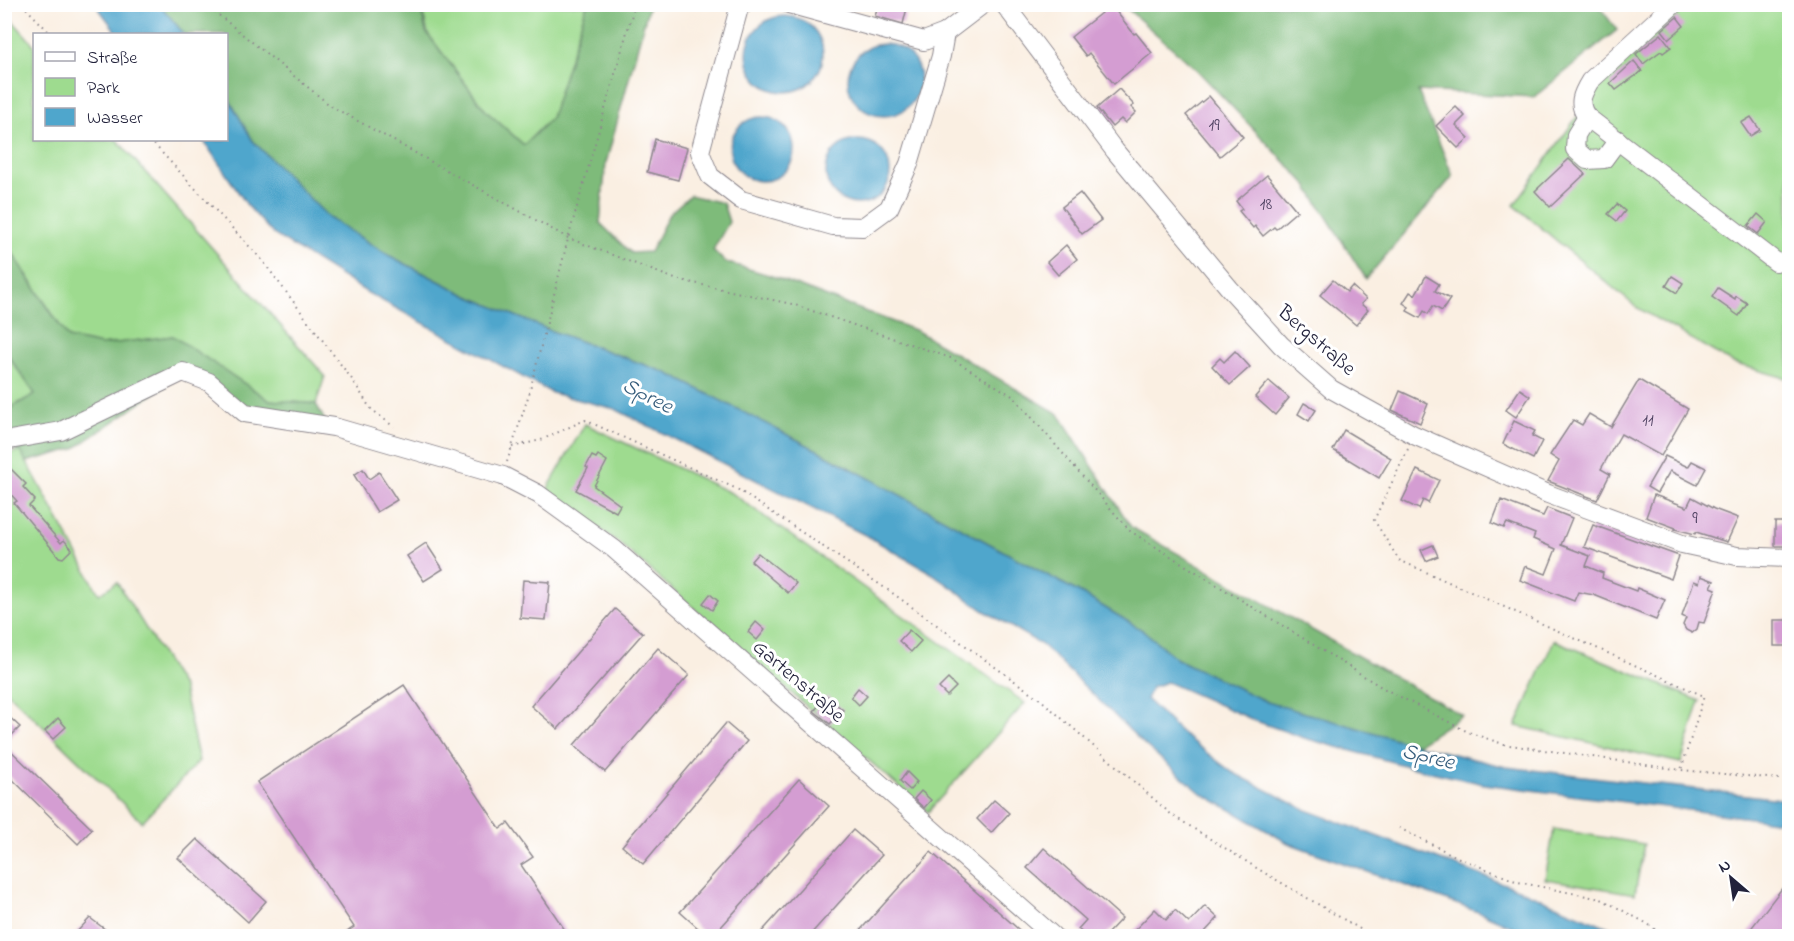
<svg xmlns="http://www.w3.org/2000/svg" width="1794" height="941" font-family="'Indie Flower',sans-serif">
  <style>
    .green { fill: #9edb8f; stroke: #607e65; stroke-width: 1.5 }
    .forest { fill: #7ebb7a; stroke: #506e5a; stroke-width: 1.5 }
    .water { fill: #4fa6cc; stroke: #386484; stroke-width: 1.5 }
    .building { fill: #d49dd2 }
    .lines { fill: none; stroke-linecap: round; stroke-linejoin: round }
    .minor-casing { stroke: #8e888e; stroke-width: 20 }
    .path { stroke: #8e888e; stroke-width: 2; stroke-dasharray: 1.5 4.5; stroke-linecap: butt }
    .minor { stroke: #fff; stroke-width: 18 }
    .labels { text-anchor: middle; dominant-baseline: central; stroke-width: 6; stroke-linejoin: round; paint-order: stroke }
    .number-label { font-size: 18px; fill: #4e4161 }
    .street-label { font-size: 21px; fill: #22223b; stroke: #fff }
    .water-label { font-size: 22px; font-style: italic; fill: #365d7c; stroke: #fff }
  </style>
  <rect width="100%" height="100%" fill="#fff"/>
  <filter id="ink" filterUnits="userSpaceOnUse"><feTurbulence type="fractalNoise" baseFrequency=".0167" numOctaves="2"/><feDisplacementMap in="SourceGraphic" scale="12" xChannelSelector="R" yChannelSelector="G"/><feConvolveMatrix kernelMatrix="1 2 1 2 8 2 1 2 1" color-interpolation-filters="sRGB"/></filter>
  <filter id="wash" filterUnits="userSpaceOnUse"><feTurbulence type="fractalNoise" baseFrequency=".008" numOctaves="4" result="noise"/><feDisplacementMap in="SourceGraphic" scale="24" xChannelSelector="R" yChannelSelector="G"/><feGaussianBlur stdDeviation="1.35" result="paint"/><feColorMatrix in="noise" values="0 0 0 0 0 0 0 0 0 0 0 0 0 0 0 0 0 1.4 0 .05"/><feComposite in="paint" operator="in"/></filter>
  <g filter="url(#wash)">
    <rect width="100%" height="100%" fill="#faefe2"/>
    <!-- green -->
    <g class="green">
      <path d="M421 5H587L551 118 524 145 486 111 428 34Z"/>
      <path d="M1676 5H1789V379L1733 363 1636 307 1514 205 1582 110 1581 96Z"/>
      <path d="M4 11 34 45V140H117L325 376 316 404 269 400 173 336 101 345 68 338 5 241Z"/>
      <path d="M4 351 36 394 5 411H4Z"/>
      <path d="M585 424 733 494 1025 703 928 812 619 543 547 490Z"/>
      <path d="M21 451 99 594 117 582 183 688 199 761 142 822 5 690 4 454Z"/>
      <path d="M1554 640 1700 701 1681 763 1516 726Z"/>
      <path d="M1554 829 1644 844 1635 894 1545 879Z"/>
    </g>
    <!-- forest -->
    <g class="forest">
      <path d="M160 5H420L426 32 486 111 524 145 551 118 587 5H649L606 163 600 223 631 253 650 252 669 214 690 195 723 203 729 222 713 250 725 262 769 275 917 331 1059 414 1131 527 1462 715 1417 745 1293 711 1267 702 1202 672 1177 659 1144 631 1082 594 819 451 667 373 549 330 468 296 390 256 329 218 253 141 227 96 226 34H184Z"/>
      <path d="M1123 5H1598L1617 30 1534 97 1418 91 1453 176 1366 279 1306 184 1195 68Z"/>
      <path d="M4 241 68 338 101 345 173 336 269 400 316 404 332 434 242 417 206 384 178 377 74 449 26 462 21 451 8 447 5 444V411L35 394 5 351Z"/>
    </g>
    <!-- water -->
    <g class="water">
      <path d="M96 5H160L184 34H118Z"/>
      <circle cx="785" cy="54" r="38"/>
      <circle cx="884" cy="80" r="36"/>
      <path d="M227 96 253 141 329 218 390 256 468 296 549 330 667 373 819 451 1082 594 1144 631 1177 659 1267 702 1417 745 1506 767 1789 800V823L1484 784 1418 769 1304 738 1256 721 1167 682 1152 687 1146 699 1185 736 1232 772 1304 809 1518 889 1615 930 1623 936H1533L1481 913 1288 843 1201 793 1146 746 1042 645 983 610 933 574 869 537 615 409 552 393 368 293 273 234 247 205 203 140H226Z"/>
      <circle cx="762" cy="149" r="32"/>
      <circle cx="858" cy="172" r="32"/>
    </g>
    <g id="blocks">
      <!-- building -->
      <g class="building">
        <path d="M878 4H908L903 24 875 16Z"/>
        <path d="M1111 5 1134 34 1136 33 1152 53 1114 84 1089 53 1086 56 1071 37Z"/>
        <path d="M1677 17 1684 26 1669 39 1662 30Z"/>
        <path d="M1661 34 1671 47 1663 53 1661 51 1643 64 1636 54Z"/>
        <path d="M1634 61 1642 71 1616 90 1610 83Z"/>
        <path d="M1119 89 1134 105 1131 107 1136 112 1125 123 1121 119 1112 127 1097 108Z"/>
        <path d="M1209 96 1243 137 1220 156 1186 115Z"/>
        <path d="M1456 107 1465 116 1456 125 1469 138 1458 148 1436 126Z"/>
        <path d="M1751 117 1760 130 1750 136 1741 123Z"/>
        <path d="M655 139 687 148 678 180 647 172Z"/>
        <path d="M1569 159 1585 174 1550 207 1535 191Z"/>
        <path d="M1267 175 1297 211 1276 229 1274 227 1263 236 1255 226 1253 228 1239 211 1242 209 1236 201Z"/>
        <path d="M1080 193 1101 220 1082 234 1062 207Z"/>
        <path d="M1617 204 1625 211 1617 221 1608 214Z"/>
        <path d="M1758 214 1767 222 1758 234 1748 226Z"/>
        <path d="M1066 245 1077 259 1058 275 1047 262Z"/>
        <path d="M1426 276 1439 284 1435 291 1450 299 1442 311 1433 306 1428 314 1424 311 1420 318 1407 311 1409 307 1403 303 1410 292 1415 295Z"/>
        <path d="M1672 276 1683 283 1677 293 1666 286Z"/>
        <path d="M1333 280 1347 292 1352 286 1366 299 1361 304 1368 310 1356 325 1320 295Z"/>
        <path d="M1718 288 1735 299 1736 296 1747 303 1739 316 1712 297Z"/>
        <path d="M1235 351 1250 367 1230 385 1212 366 1220 358 1224 362Z"/>
        <path d="M1639 380 1688 409 1661 456 1621 434 1601 469 1610 474 1597 500 1548 481 1559 461 1550 455 1573 420 1582 425 1589 414 1611 427Z"/>
        <path d="M1269 381 1289 398 1275 415 1255 397Z"/>
        <path d="M1520 389 1530 396 1516 417 1506 410Z"/>
        <path d="M1400 391 1428 404 1420 423 1392 410Z"/>
        <path d="M1304 403 1316 410 1309 421 1298 414Z"/>
        <path d="M1514 421 1535 431 1532 436 1542 441 1533 459 1503 444Z"/>
        <path d="M1344 430 1391 458 1379 478 1333 450Z"/>
        <path d="M598 455 607 461 594 486 620 505 616 512 576 490 588 468 586 467 592 456 596 458Z"/>
        <path d="M1665 456 1688 467 1692 461 1706 468 1697 485 1670 471 1657 493 1647 487Z"/>
        <path d="M4 462 26 484 23 487 35 500 29 506 61 543 64 540 72 549 63 558 59 557 14 503 17 501 4 487Z"/>
        <path d="M363 469 369 479 379 472 397 500 377 512 354 475Z"/>
        <path d="M1417 470 1439 480 1428 503 1423 500 1419 509 1402 501Z"/>
        <path d="M1654 495 1687 507 1692 497 1714 509 1738 518 1727 542 1696 532 1695 534 1675 529 1676 528 1646 517Z"/>
        <path d="M1501 500 1543 516 1547 508 1572 518 1561 545 1590 556 1586 566 1603 573 1602 578 1636 591 1637 588 1665 600 1656 620 1594 595 1578 592 1574 601 1520 580 1525 566 1546 574 1556 549 1533 539 1535 534 1507 523 1504 528 1492 523Z"/>
        <rect x="1775" y="522" width="15" height="24"/>
        <path d="M1593 525 1679 556 1671 579 1584 547Z"/>
        <path d="M426 543 443 569 424 581 407 556Z"/>
        <path d="M1433 545 1438 556 1426 561 1421 550Z"/>
        <path d="M758 553 796 583 788 593 751 561Z"/>
        <path d="M1701 576 1714 581 1711 587 1716 589 1704 623 1699 622 1697 629 1692 633 1686 630 1683 625 1686 618 1682 616 1694 581 1699 583Z"/>
        <path d="M523 580 550 582 546 620 520 618Z"/>
        <path d="M710 594 718 601 712 610 703 603Z"/>
        <path d="M615 609 643 633 558 729 531 706Z"/>
        <rect x="1774" y="620" width="16" height="26"/>
        <path d="M756 622 765 630 757 640 748 632Z"/>
        <path d="M909 630 921 641 911 652 899 641Z"/>
        <path d="M658 648 689 675 605 772 574 745Z"/>
        <path d="M948 679 956 687 947 696 939 688Z"/>
        <path d="M404 685 500 829 508 823 533 857 521 865 569 936H341L354 927 257 782Z"/>
        <path d="M858 688 867 696 859 705 851 697Z"/>
        <path d="M827 696 843 710 830 724 814 711Z"/>
        <path d="M4 712 20 727 4 743Z"/>
        <path d="M58 718 66 727 53 739 45 731Z"/>
        <path d="M726 723 747 741 643 864 622 846Z"/>
        <path d="M4 744 92 829 78 844 4 771Z"/>
        <path d="M907 772 917 782 910 790 900 781Z"/>
        <path d="M799 779 829 806 713 936H707L680 912Z"/>
        <path d="M921 791 931 800 924 808 914 799Z"/>
        <path d="M994 800 1009 813 991 833 977 819Z"/>
        <path d="M853 830 882 855 809 936H758Z"/>
        <path d="M197 839 266 901 248 922 178 858Z"/>
        <path d="M1044 848 1122 918 1105 936H1086L1078 929 1086 920 1027 868Z"/>
        <path d="M931 852 1026 936H855Z"/>
        <path d="M1790 878V936H1756L1749 931Z"/>
        <path d="M1205 906 1218 918 1201 936H1129L1155 909 1166 920 1175 910 1189 923Z"/>
        <path d="M90 918 114 936H73Z"/>
      </g>
    </g>
  </g>
  <g filter="url(#ink)">
    <use href="#blocks" fill-opacity="0" stroke="#8e888e" stroke-width="1.5"/>
    <g class="lines">
      <defs>
        <g id="minor">
          <path d="M743 4 739 8 700 152 710 176 741 200 833 226 863 227 889 208 909 164 941 56 945 33"/>
          <path d="M789 4 924 41 945 33 983 4"/>
          <path d="M1004 4 1115 151 1230 289 1281 345 1331 389 1414 435 1548 494 1682 544 1737 556 1790 558"/>
          <path d="M1674 4 1590 81C1582 94 1577 104 1587 117L1776 262"/>
          <path d="M1587 117 1576 135 1575 149 1587 160 1604 159 1618 140"/>
          <path d="M4 441 61 431 183 372 209 382 245 413 334 427 503 476 538 494 614 549 1053 936"/>
        </g>
      </defs>
      <!-- minor casing -->
      <use href="#minor" class="minor-casing"/>
      <!-- path -->
      <g class="path">
        <path d="M22 4 51 34"/>
        <path d="M205 4 331 106 568 238 675 279 792 304 951 358 1014 397 1130 531 1383 688 1468 732 1503 744 1681 770 1790 780"/>
        <path d="M150 140 262 260 354 382 370 408 394 427"/>
        <path d="M512 447 541 440 585 420 737 489 891 592 1041 700 1172 815 1263 872 1372 936"/>
        <path d="M1408 449 1374 520 1399 560 1704 696 1681 770"/>
        <path d="M507 462 529 394 569 235 635 4"/>
        <path d="M1399 828 1459 858 1518 882 1601 899 1648 924 1663 936"/>
      </g>
      <!-- minor -->
      <use href="#minor" class="minor"/>
    </g>
  </g>
  <g class="labels">
    <!-- number labels -->
    <g class="number-label">
      <text x="1214" y="126">19</text>
      <text x="1266" y="205">18</text>
      <text x="1648" y="421">11</text>
      <text x="1695" y="519">9</text>
    </g>
    <!-- street labels -->
    <g class="street-label">
      <text transform="translate(1316 341) rotate(41)">Bergstraße</text>
      <text transform="translate(798 682) rotate(41)">Gartenstraße</text>
    </g>
    <!-- water labels -->
    <g class="water-label">
      <text transform="translate(647 397) rotate(27)">Spree</text>
      <text transform="translate(1428 758) rotate(14)">Spree</text>
    </g>
  </g>
  <!-- margin -->
  <rect width="1794" height="941" fill="none" stroke="#fff" stroke-width="24"/>
  <!-- legend -->
  <rect x="33" y="33" width="195" height="108" fill="#ffffff" stroke="#a7a7b1" stroke-width="1.5"/>
  <rect x="45" y="52" width="30" height="9" fill="#ffffff" stroke="#a7a7b1" stroke-width="1.5"/>
  <text x="87" y="63" font-size="18" fill="#22223b">Straße</text>
  <rect x="45" y="78" width="30" height="18" fill="#9edb8f" stroke="#a7a7b1" stroke-width="1.5"/>
  <text x="87" y="93" font-size="18" fill="#22223b">Park</text>
  <rect x="45" y="108" width="30" height="18" fill="#4fa6cc" stroke="#a7a7b1" stroke-width="1.5"/>
  <text x="87" y="123" font-size="18" fill="#22223b">Wasser</text>
  <!-- north arrow -->
  <g transform="translate(1731 878) rotate(331)" stroke="#ffffff" stroke-width="4.5" paint-order="stroke">
  <path d="M0-4.5L10 22L0 15L-10 22Z" fill="#22223b"/>
  <text y="-9" font-size="16" font-weight="bold" text-anchor="middle" fill="#22223b">N</text>
  </g>
</svg>
